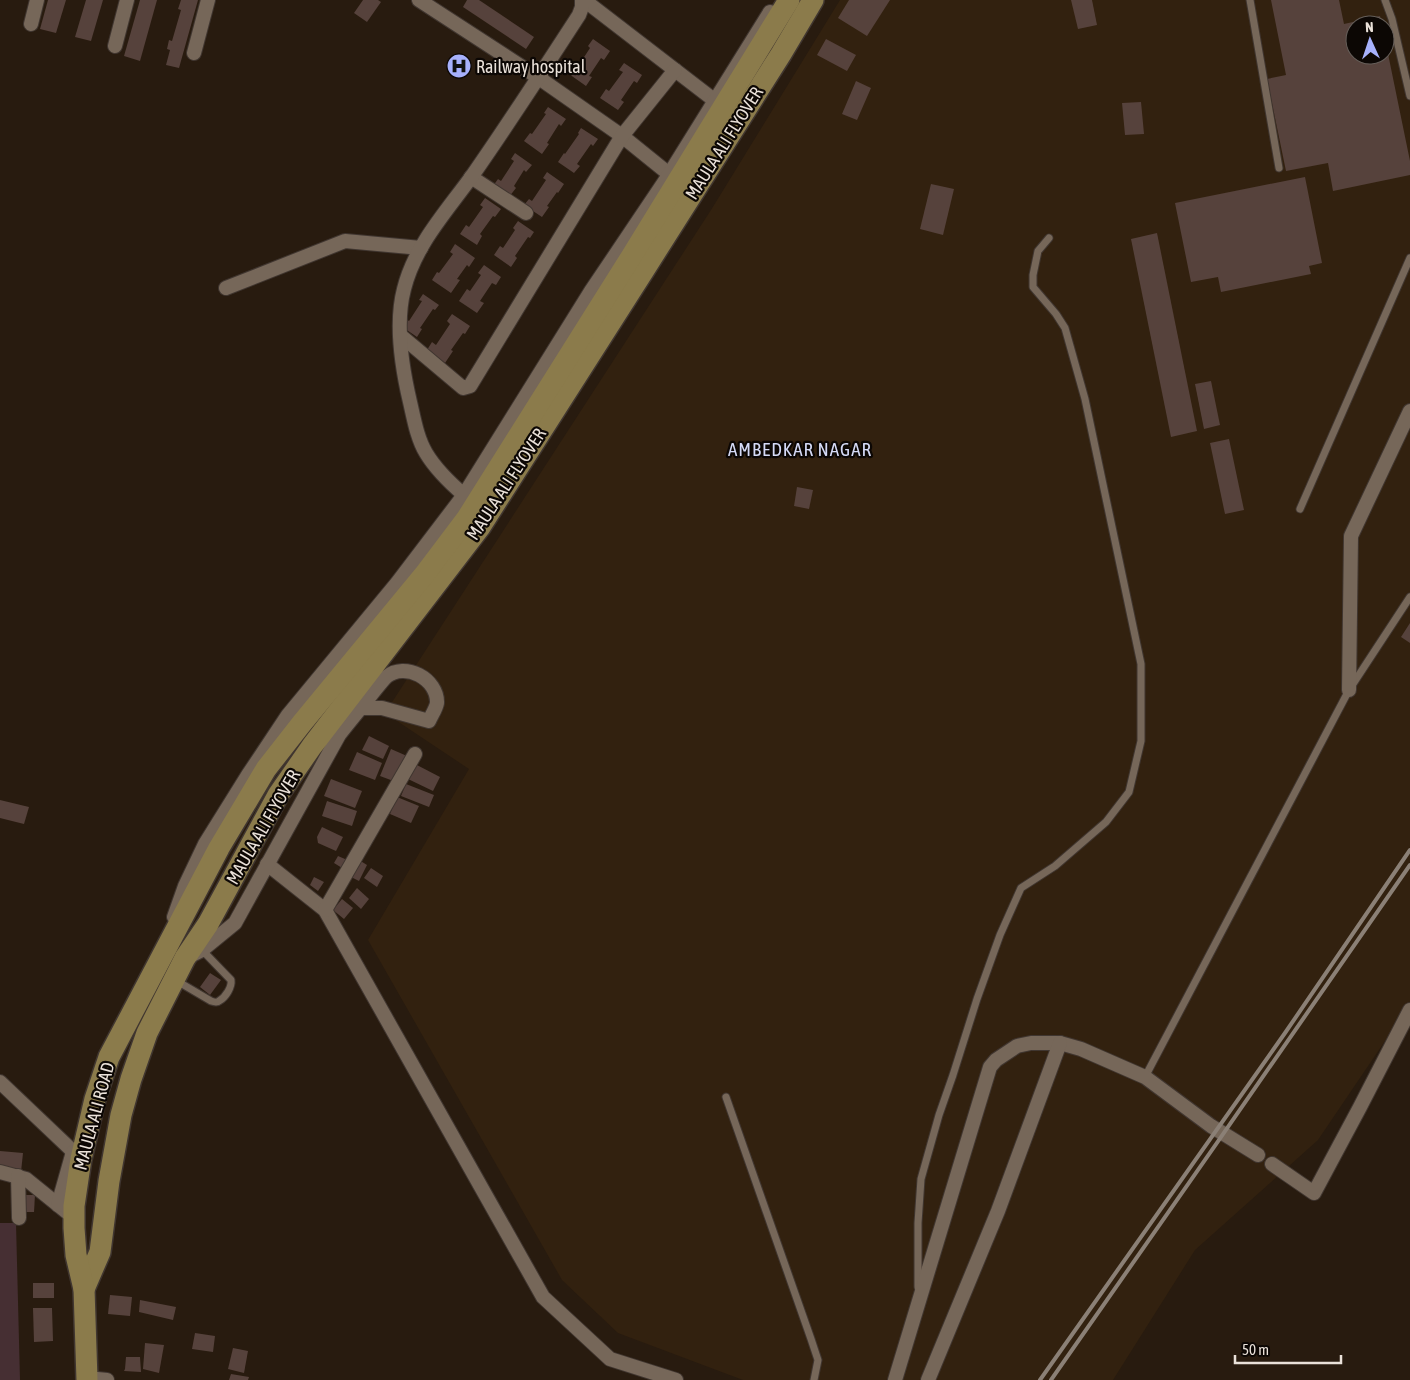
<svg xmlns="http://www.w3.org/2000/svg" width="1410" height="1380" font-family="'Asap Condensed',sans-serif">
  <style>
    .built { fill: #32210f; fill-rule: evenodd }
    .green { fill: #462f33 }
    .building { fill: #56423c }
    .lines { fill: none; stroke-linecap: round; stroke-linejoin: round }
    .lane-casing { stroke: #403630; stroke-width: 9 }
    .street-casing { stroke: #403630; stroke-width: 16 }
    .primary-casing { stroke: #403630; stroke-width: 24 }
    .lane { stroke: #766759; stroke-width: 7 }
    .street { stroke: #766759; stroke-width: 14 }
    .primary { stroke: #8b7b4b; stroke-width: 21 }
    .rail { stroke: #8b8076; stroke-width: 4 }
    .labels { text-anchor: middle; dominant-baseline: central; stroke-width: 4.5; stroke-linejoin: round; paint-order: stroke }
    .poi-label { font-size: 18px; fill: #eae1d9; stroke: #0c0704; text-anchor: start }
    .street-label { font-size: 18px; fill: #eae1d9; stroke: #0c0704 }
    .neighbourhood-label { font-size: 19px; letter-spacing: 1px; fill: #d5daf6; stroke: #0c0704 }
  </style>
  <rect width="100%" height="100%" fill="#281b0f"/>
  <!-- built -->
  <path class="built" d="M840 0H1410V1004L1318 1140 1195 1250 1113 1380H743L618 1333 562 1280 368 940 469 769 385 713 711 210ZM1355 25H1385V55H1355Z"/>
  <!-- green -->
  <path class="green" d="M0 1223H16L20 1380H0Z"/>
  <!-- building -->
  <g class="building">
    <path d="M48 0H66L56 33 40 29Z"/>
    <path d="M86 0H103L91 41 75 37Z"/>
    <path d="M140 0H157L140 61 124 56Z"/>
    <path d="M181 0H198L179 68 166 65 170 50 167 49 169 40 172 41 181 10 178 9Z"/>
    <path d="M363 0H378L381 2 367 22 354 13Z"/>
    <path d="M467 0H479L534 37 526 49 463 7Z"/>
    <path d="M849 0H890L867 36 838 18Z"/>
    <path d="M1071 0H1092L1097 25 1078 29Z"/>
    <path d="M1271 0H1339L1344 24 1380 16 1382 25H1355V55H1385L1386 44 1410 161V175L1333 191 1328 163 1286 171 1267 79 1286 75Z"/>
    <path d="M593 39 610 51 604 60 601 58 589 76 592 77 586 86 569 74 574 66 577 68 590 48 588 46Z"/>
    <path d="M826 39 856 55 847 71 817 55Z"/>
    <path d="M624 63 642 75 637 83 634 81 621 100 624 102 618 110 600 98 606 89 609 91 623 72 619 70Z"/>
    <path d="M856 81 871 88 857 120 842 114Z"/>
    <path d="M1141 102 1144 134 1125 135 1122 103Z"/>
    <path d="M548 107 566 119 561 126 559 124 547 143 549 144 542 154 524 141 530 133 532 134 546 114 544 113Z"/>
    <path d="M581 128 598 139 593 146 591 144 577 164 580 166 574 173 558 162 564 153 565 154 579 134 578 133Z"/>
    <path d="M515 153 532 165 526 172 524 170 514 186 516 188 509 197 493 186 498 179 501 181 514 161 511 159Z"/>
    <path d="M547 172 564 184 558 193 557 192 547 206 549 207 542 217 524 205 529 199 532 201 546 180 543 178Z"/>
    <path d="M1305 177 1322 263 1309 266 1311 274 1221 292 1218 277 1191 282 1175 203Z"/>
    <path d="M931 184 954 189 943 235 920 229Z"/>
    <path d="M485 198 501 209 495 217 493 216 480 234 482 236 477 245 460 234 466 225 469 227 483 207 480 205Z"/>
    <path d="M518 221 534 232 530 238 528 237 515 256 517 258 511 267 494 255 500 246 503 248 515 230 513 228Z"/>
    <path d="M1157 233 1197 431 1171 437 1131 239Z"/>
    <path d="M455 244 475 258 469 267 467 265 457 279 460 280 451 293 432 280 437 272 439 273 453 254 450 252Z"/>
    <path d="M484 265 501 277 496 285 492 283 480 301 484 303 477 313 459 301 467 289 470 291 481 275 478 273Z"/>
    <path d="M423 294 439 305 435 310 433 309 420 328 422 329 417 337 401 326 406 319 409 321 422 301 419 300Z"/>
    <path d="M452 314 470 326 465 334 463 333 451 350 453 351 445 363 427 350 432 342 436 345 450 324 447 321Z"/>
    <path d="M1211 381 1220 425 1204 429 1195 384Z"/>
    <path d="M1229 439 1244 510 1225 514 1210 443Z"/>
    <path d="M797 487 813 490 809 509 794 506Z"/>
    <path d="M1410 623V643L1401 637Z"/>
    <path d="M369 736 389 746 383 759 362 750Z"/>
    <path d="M391 749 407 756 396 782 380 776Z"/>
    <path d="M357 752 382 763 375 780 349 770Z"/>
    <path d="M415 764 440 777 433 791 408 779Z"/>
    <path d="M331 779 362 791 355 808 324 796Z"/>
    <path d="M406 784 434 795 429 807 401 796Z"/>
    <path d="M397 797 419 806 411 823 390 814Z"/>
    <path d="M0 800 29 807 24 824 0 818Z"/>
    <path d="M327 801 357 811 352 826 322 816Z"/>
    <path d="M322 827 343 837 336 851 318 843 317 837Z"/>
    <path d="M338 856 352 862 347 871 334 863Z"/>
    <path d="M359 860 367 865 359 881 351 877Z"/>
    <path d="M371 868 383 876 377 887 364 878Z"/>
    <path d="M314 877 324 882 318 891 310 885Z"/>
    <path d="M357 888 369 899 361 909 349 898Z"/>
    <path d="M342 899 353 908 344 919 333 910Z"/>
    <path d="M210 973 221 980 210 995 200 987Z"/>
    <path d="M0 1151 23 1153 21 1172 0 1170Z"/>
    <path d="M20 1195H35L34 1212H19Z"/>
    <rect x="33" y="1283" width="21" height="15"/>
    <path d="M110 1295 132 1297 130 1316 108 1314Z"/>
    <path d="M140 1300 176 1307 173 1320 139 1312Z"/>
    <path d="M33 1308H52L53 1341 34 1342Z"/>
    <path d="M195 1333 215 1336 213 1352 192 1349Z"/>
    <path d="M145 1343 164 1345 159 1373 143 1369Z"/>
    <path d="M233 1348 248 1351 244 1373 228 1369Z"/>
    <path d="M126 1357H140L141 1372 124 1371 125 1369Z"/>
    <path d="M231 1374 249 1377 248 1380H229Z"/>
  </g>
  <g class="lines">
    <defs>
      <g id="lane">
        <path d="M1250 0 1279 168"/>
        <path d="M1385 0 1392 19 1410 96"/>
        <path d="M1300 509 1410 258"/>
        <path d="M177 981 211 1001C214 1002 217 1003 219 1001 226 997 232 987 231 980L202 950"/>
        <path d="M1145 1077 1349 690 1410 597"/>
        <path d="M726 1097 811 1339 818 1360 814 1380"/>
        <path d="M918 1287V1223L921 1179 939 1115 953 1075 977 999 1000 935 1021 888 1055 866 1106 822 1129 792 1141 741V664L1085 399 1065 328 1056 314 1033 287V275L1038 251 1049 238"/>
      </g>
      <g id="street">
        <path d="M419 0 539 78 622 136 669 174"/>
        <path d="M584 0 714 100"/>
        <path d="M31 24 37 0"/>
        <path d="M115 46 127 0"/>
        <path d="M194 53 208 0"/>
        <path d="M471 177 526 213"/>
        <path d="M226 288 345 241 421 248"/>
        <path d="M400 335 463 388 470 386 622 136 675 70"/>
        <path d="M464 495C450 483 435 468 426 453 417 438 414 419 410 402 402 368 395 323 404 289 415 245 446 212 472 176 509 123 544 69 579 15L582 7V0"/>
        <path d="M1349 690 1351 536 1410 411"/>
        <path d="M267 864 325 910 543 1297 610 1359 676 1380"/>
        <path d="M325 910 415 754"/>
        <path d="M174 917 185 886 205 844 248 775 288 715 397 583 464 495 591 291 665 181 770 12"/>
        <path d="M188 957 202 950 235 923 339 735C350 721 361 708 371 695 376 689 381 682 386 677 405 661 438 679 437 703 436 709 431 716 429 721L382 708H361"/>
        <path d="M0 1082 81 1159"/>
        <path d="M1272 1164 1314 1193 1360 1107 1410 1010"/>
        <path d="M0 1172 26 1179 73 1217"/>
        <path d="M18 1176 19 1218"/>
        <path d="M58 1205 73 1152"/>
        <path d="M87 1378 107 1380"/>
        <path d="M895 1380 990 1067 996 1060 1017 1046 1031 1043H1060L1081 1049 1145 1077 1211 1126 1258 1155"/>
        <path d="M928 1380 998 1211 1060 1043"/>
      </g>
      <g id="primary">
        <path d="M84 1289 100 1252 109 1181 121 1115 131 1079 147 1033 185 958 208 924 278 795 312 746 480 527 644 270 781 54 813 0"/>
        <path d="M87 1380 84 1289 76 1255 74 1228V1206L81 1159 95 1099 109 1057 219 848 266 769 302 723 424 575 467 518 631 257 789 0"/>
      </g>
    </defs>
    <!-- lane casing -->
    <use href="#lane" class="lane-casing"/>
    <!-- street casing -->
    <use href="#street" class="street-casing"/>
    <!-- primary casing -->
    <use href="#primary" class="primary-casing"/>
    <!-- lane -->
    <use href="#lane" class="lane"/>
    <!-- street -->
    <use href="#street" class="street"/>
    <!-- primary -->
    <use href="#primary" class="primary"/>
    <!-- rail -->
    <g class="rail">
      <path d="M1040 1380 1285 1033 1410 850"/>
      <path d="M1051 1380C1171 1208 1291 1038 1410 865"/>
    </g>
  </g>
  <!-- icons -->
  <defs>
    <symbol id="hospital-disc" viewBox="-11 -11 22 22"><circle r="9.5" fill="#a7b1fc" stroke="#0c0704"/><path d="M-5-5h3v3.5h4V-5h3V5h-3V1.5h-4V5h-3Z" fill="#111"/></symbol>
  </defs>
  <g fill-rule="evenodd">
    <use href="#hospital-disc" x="445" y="52" width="28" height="28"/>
  </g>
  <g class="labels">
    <!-- poi labels -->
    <g class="poi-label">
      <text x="476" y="66">Railway hospital</text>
    </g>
    <!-- street labels -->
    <g class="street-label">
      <text transform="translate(724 143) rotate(-58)">MAULA ALI FLYOVER</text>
      <text transform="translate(506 484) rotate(-57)">MAULA ALI FLYOVER</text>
      <text transform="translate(263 827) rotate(-60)">MAULA ALI FLYOVER</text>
      <text transform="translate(94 1116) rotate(-75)">MAULA ALI ROAD</text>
    </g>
    <!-- neighbourhood labels -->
    <g class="neighbourhood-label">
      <text x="800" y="449">AMBEDKAR NAGAR</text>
    </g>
  </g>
  <!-- north arrow -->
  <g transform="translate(1370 40) rotate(357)"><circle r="24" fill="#0c0704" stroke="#655e59"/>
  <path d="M0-4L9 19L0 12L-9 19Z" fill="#a7b1fc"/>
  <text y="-8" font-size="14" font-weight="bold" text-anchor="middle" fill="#eae1d9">N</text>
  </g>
  <!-- scale -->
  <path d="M1235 1355v8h106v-8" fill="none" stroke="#eae1d9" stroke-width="2.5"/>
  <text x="1242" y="1355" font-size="15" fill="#eae1d9" stroke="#0c0704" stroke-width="4" paint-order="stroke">50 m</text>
</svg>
